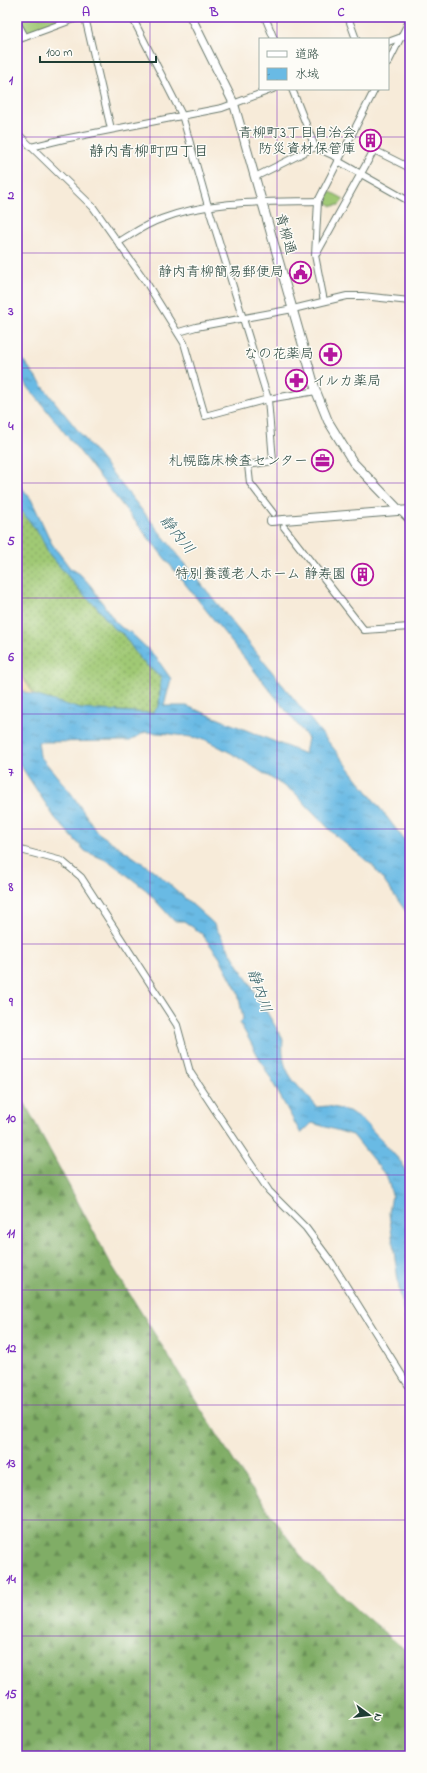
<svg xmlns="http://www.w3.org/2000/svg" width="427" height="1773" font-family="'Indie Flower','Klee One',sans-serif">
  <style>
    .grass { fill: url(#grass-dots); stroke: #608354 }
    .forest { fill: url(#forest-firs); stroke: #50754d }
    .sand { fill: url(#sand-dots); stroke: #868c69 }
    .green { fill: #a0c975; stroke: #608354 }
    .water { fill: url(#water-ripples); stroke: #447c8c }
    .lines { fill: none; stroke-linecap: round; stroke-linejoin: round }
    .minor-casing { stroke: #6b7a6e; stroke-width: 8 }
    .tertiary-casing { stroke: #6b7a6e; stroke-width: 10 }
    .minor { stroke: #fff; stroke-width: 6 }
    .tertiary { stroke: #fff; stroke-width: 8 }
    .grid { fill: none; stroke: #7b2cbf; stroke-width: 1; stroke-opacity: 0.55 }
    .labels { text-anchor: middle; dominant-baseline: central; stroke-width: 3; stroke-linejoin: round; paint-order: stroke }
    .poi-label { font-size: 14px; fill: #1f3d34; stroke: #fdfcf7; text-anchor: end }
    .street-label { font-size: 14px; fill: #1f3d34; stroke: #fdfcf7 }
    .neighbourhood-label { font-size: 15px; fill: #1f3d34; stroke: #fdfcf7 }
    .water-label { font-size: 15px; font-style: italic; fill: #356269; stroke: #fdfcf7 }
    .neatline { fill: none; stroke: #7b2cbf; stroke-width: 1.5 }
    .grid-label { font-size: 13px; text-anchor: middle; font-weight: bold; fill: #7b2cbf }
  </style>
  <defs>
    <pattern id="grass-dots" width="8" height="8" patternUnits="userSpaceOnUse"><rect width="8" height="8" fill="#a0c975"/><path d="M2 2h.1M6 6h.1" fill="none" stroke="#82a461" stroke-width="1.8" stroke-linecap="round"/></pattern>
    <pattern id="forest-firs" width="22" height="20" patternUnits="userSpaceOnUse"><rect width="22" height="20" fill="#80ad66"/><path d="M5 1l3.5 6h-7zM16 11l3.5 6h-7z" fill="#688e55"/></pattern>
    <pattern id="sand-dots" width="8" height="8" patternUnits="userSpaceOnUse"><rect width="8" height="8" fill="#eeda9e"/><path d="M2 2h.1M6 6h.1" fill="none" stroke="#ccbc89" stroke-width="1.8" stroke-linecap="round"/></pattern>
    <pattern id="water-ripples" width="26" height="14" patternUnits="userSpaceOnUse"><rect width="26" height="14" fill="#69bae4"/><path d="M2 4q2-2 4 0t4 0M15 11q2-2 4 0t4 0" fill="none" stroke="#5698ba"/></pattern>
  </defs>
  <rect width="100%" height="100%" fill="#fdfcf7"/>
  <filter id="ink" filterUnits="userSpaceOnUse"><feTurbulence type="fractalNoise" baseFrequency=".025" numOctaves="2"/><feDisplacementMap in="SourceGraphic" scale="8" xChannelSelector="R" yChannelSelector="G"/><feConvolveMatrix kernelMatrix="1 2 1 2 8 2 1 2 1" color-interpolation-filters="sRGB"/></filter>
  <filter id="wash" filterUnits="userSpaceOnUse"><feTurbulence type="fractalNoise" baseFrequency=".012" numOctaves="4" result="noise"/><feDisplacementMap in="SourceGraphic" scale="16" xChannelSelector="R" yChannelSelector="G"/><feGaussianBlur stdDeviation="0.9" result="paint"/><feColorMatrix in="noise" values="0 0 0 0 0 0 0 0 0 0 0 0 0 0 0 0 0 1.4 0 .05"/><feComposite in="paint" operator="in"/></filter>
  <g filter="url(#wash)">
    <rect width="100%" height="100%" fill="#f7ebd9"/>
    <!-- grass -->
    <path class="grass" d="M17 505 40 535 49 554 85 596 96 606 113 628 123 634 140 659 161 678 159 707 153 713 81 709 35 696 17 669Z"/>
    <!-- forest -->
    <path class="forest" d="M17 1089 111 1264 248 1484 304 1560 360 1612 410 1654V1756H17Z"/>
    <!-- sand -->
    <path class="sand" d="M17 669 35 696 24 692 17 686Z"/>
    <!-- green -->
    <g class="green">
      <path d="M20 17H64L30 31 26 29Z"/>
      <path d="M329 191 344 199 339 205 332 206 326 202Z"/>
    </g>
    <!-- water -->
    <path class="water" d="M17 352 55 402 343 760 409 846 410 848V917L373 866 336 836 295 793 231 753 204 739 171 734 145 732 130 741 38 742 40 756 71 793 97 832 157 873 213 923 283 1039C280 1075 296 1082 317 1107L328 1106 349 1111 364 1121 402 1163 410 1183V1343L399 1288 389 1213 392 1195 387 1177 353 1135 312 1123 301 1134 240 1023 243 1019 238 992 220 958 202 934 184 921H174L145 889 110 862 85 851 55 818 17 760V686L24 692 81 709 152 713 159 706 161 678 140 659 123 634 113 628 96 606 85 596 49 554 40 535 17 505V485L18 483 31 499 52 544 70 568 80 574 91 586 114 620 122 628 130 632 155 656 171 679 164 706H187L305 754 308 738 17 373Z"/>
  </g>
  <g filter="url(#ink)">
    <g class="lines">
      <defs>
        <g id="minor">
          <path d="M85 17 111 129"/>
          <path d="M132 17 182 115 208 206 268 399 273 461 248 465 250 483 273 513"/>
          <path d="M265 17 274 39"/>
          <path d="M348 17 356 39"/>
          <path d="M17 22 25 37"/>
          <path d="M17 40 80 17"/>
          <path d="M388 42 410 34"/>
          <path d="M388 63 410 19"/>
          <path d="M292 89 315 147 339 158"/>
          <path d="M17 133 93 207 146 282 184 343 205 416 268 399 316 391"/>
          <path d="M31 147 64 139 222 108 273 89"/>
          <path d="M338 161 407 200"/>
          <path d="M255 177 315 147"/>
          <path d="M119 242C132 234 146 224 161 219 210 200 266 202 318 201"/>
          <path d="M317 253 374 150 410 168"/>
          <path d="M324 301 315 255 318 201 375 89"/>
          <path d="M179 332 196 327 293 309 347 296H362L410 301"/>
          <path d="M400 511 410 521"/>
          <path d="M284 527 364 630 410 627"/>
          <path d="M17 849 62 861 81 877 177 1025 190 1072 215 1110 269 1191 306 1228 332 1263 410 1388"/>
        </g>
        <g id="tertiary">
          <path d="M191 17 234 104 316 391 328 421 353 462 400 511"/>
          <path d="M271 521 410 510"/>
        </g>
      </defs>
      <!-- minor casing -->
      <use href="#minor" class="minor-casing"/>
      <!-- tertiary casing -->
      <use href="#tertiary" class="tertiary-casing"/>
      <!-- minor -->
      <use href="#minor" class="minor"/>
      <!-- tertiary -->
      <use href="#tertiary" class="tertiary"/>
    </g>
  </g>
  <!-- grid -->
  <path class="grid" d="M150 17V1756M277 17V39M277 89V1756M17 137H410M17 253H410M17 368H410M17 483H410M17 598H410M17 714H410M17 829H410M17 944H410M17 1059H410M17 1175H410M17 1290H410M17 1405H410M17 1520H410M17 1636H410"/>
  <!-- icons -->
  <defs>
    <symbol id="building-ring" viewBox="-11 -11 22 22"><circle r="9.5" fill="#fdfcf7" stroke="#b5179e" stroke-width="1.5"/><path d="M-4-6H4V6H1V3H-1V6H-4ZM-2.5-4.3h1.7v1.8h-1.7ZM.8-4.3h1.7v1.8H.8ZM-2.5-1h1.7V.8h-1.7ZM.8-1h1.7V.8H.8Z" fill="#b5179e"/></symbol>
    <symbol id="civic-ring" viewBox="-11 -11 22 22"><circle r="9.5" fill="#fdfcf7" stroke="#b5179e" stroke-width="1.5"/><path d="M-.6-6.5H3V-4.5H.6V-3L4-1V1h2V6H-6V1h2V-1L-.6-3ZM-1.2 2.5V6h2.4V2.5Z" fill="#b5179e"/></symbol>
    <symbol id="pharmacy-ring" viewBox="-11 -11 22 22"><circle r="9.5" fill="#fdfcf7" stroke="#b5179e" stroke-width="1.5"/><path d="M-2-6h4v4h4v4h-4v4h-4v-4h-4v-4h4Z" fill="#b5179e"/></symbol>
    <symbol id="office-ring" viewBox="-11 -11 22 22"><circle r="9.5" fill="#fdfcf7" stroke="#b5179e" stroke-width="1.5"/><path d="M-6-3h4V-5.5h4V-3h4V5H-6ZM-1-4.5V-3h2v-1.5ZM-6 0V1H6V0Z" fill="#b5179e"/></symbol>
  </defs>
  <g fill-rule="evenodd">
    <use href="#building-ring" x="358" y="128" width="25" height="25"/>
    <use href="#civic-ring" x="288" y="260" width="25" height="25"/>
    <use href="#pharmacy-ring" x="318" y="342" width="25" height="25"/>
    <use href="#pharmacy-ring" x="284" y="368" width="25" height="25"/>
    <use href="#office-ring" x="310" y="448" width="25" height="25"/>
    <use href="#building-ring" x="350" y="562" width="25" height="25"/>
  </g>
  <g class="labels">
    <!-- poi labels -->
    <g class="poi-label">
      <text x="356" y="133">青柳町3丁目自治会<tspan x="356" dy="16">防災資材保管庫</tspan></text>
      <text x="284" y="272">静内青柳簡易郵便局</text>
      <text x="314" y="354">なの花薬局</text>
      <text x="312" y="381" text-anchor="start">イルカ薬局</text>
      <text x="308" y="461">札幌臨床検査センター</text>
      <text x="346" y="574">特別養護老人ホーム 静寿園</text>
    </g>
    <!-- street labels -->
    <g class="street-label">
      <text transform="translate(285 234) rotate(74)">青柳通</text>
    </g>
    <!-- neighbourhood labels -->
    <g class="neighbourhood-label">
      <text x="149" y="152">静内青柳町四丁目</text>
    </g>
    <!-- water labels -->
    <g class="water-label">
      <text transform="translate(177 535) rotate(51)">静内川</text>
      <text transform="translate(259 991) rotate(71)">静内川</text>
    </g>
  </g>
  <!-- margin -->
  <rect width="427" height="1773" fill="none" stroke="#fdfcf7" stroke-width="44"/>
  <!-- legend -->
  <rect x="259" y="38" width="130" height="52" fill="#fdfcf7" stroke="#a4b0a9"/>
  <rect x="267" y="51" width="20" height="6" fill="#ffffff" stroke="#a4b0a9"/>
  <text x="295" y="58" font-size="12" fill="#1f3d34">道路</text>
  <rect x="267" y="68" width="20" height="12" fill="url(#water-ripples)" stroke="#a4b0a9"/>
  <text x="295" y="78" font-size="12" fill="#1f3d34">水域</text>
  <!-- north arrow -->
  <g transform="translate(369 1715) rotate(105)" stroke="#fdfcf7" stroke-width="3" paint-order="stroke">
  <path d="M0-3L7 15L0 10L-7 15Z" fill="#1f3d34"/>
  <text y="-6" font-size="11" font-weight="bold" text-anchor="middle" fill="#1f3d34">N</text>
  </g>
  <!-- scale -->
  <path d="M40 56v6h116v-6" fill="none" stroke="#1f3d34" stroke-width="2"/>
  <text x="46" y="56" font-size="12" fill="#1f3d34" stroke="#fdfcf7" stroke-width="3" paint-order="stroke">100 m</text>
  <rect x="22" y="22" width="383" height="1729" class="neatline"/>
  <g class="grid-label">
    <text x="86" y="16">A</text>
    <text x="214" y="16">B</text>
    <text x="341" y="16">C</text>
    <text x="11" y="84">1</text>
    <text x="11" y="199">2</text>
    <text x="11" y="315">3</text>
    <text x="11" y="430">4</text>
    <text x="11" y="545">5</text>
    <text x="11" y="661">6</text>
    <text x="11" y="776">7</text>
    <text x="11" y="891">8</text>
    <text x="11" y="1006">9</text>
    <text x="11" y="1122">10</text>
    <text x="11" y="1237">11</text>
    <text x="11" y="1352">12</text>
    <text x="11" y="1467">13</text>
    <text x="11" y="1583">14</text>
    <text x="11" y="1698">15</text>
  </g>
</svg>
